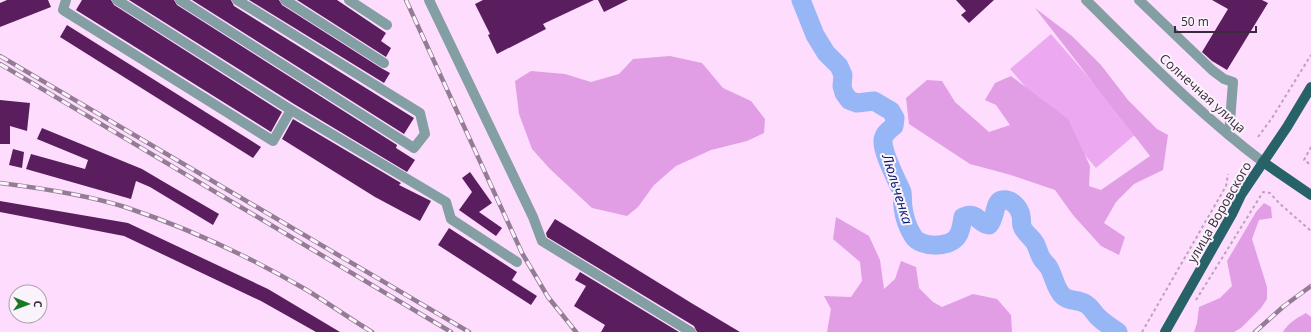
<svg xmlns="http://www.w3.org/2000/svg" width="1311" height="332" font-family="'Open Sans',sans-serif">
  <style>
    .green { fill: #eca8f0 }
    .forest { fill: #e19ee5 }
    .lines { fill: none; stroke-linecap: round; stroke-linejoin: round }
    .river { stroke: #97b6f6; stroke-width: 19 }
    .building { fill: #5a1e5f }
    .path { stroke: #bda2be; stroke-width: 2; stroke-dasharray: 3 3; stroke-linecap: butt }
    .minor { stroke: #839fa3; stroke-width: 10 }
    .major { stroke: #286269; stroke-width: 10 }
    .rail-casing { stroke: #937c94; stroke-width: 4.5 }
    .rail { stroke: #fbf3fb; stroke-width: 3; stroke-dasharray: 9; stroke-linecap: butt }
    .labels { text-anchor: middle; dominant-baseline: central; stroke-width: 4; stroke-linejoin: round; paint-order: stroke }
    .street-label { font-size: 13px; fill: #3a2b3b; stroke: #fbf3fb }
    .water-label { font-size: 14px; font-style: italic; fill: #041872; stroke: #fbf3fb }
  </style>
  <rect width="100%" height="100%" fill="#fddcfe"/>
  <!-- green -->
  <path class="green" d="M1051 34 1137 133 1096 168 1010 69Z"/>
  <!-- forest -->
  <g class="forest">
    <path d="M1035 8 1072 36 1101 65 1128 100 1157 129 1168 135 1163 170 1134 184 1116 202 1104 223 1125 237 1119 255 1101 246 1073 215 1055 190 1011 175 970 164 909 124 906 98 927 80 942 81 955 102 989 132 1010 125 996 105 985 100 995 83 1011 76 1068 119 1090 166 1089 186 1101 190 1150 156Z"/>
    <path d="M670 56 702 63 723 88 751 101 765 119 764 133 747 141 711 150 676 166 654 185 638 207 627 216 592 208 550 169 532 149 519 114 515 81 531 71 565 74 591 82 619 74 633 59Z"/>
    <path d="M1264 203 1271 207 1272 218 1259 220 1252 239 1267 287V299L1261 308 1241 328 1234 332H1194L1197 323 1199 307 1220 298 1232 286 1227 261 1256 212Z"/>
    <path d="M836 217 869 236 880 260 884 289 895 279 901 261 916 267 919 288 933 302 942 307 973 294 997 299 1011 315 1012 332H827L831 309 824 296 851 297 862 281 860 262 833 239Z"/>
    <path d="M1306 313 1311 317V332H1283C1288 323 1297 318 1306 313Z"/>
  </g>
  <g class="lines">
    <!-- river -->
    <path class="river" d="M801 0 815 35 826 53 839 66 843 75 842 86 844 93 849 100 857 103 874 101 891 111 895 118 894 126C889 130 884 133 883 140 882 153 897 180 902 192 903 197 902 202 903 207 904 216 908 228 913 236 920 248 949 248 957 237 961 232 962 223 963 217 978 211 977 223 989 225 996 218 994 201 1002 200 1011 198 1020 208 1021 216 1022 219 1021 223 1022 226 1024 233 1031 236 1035 243 1038 248 1039 255 1042 259 1044 262 1046 264 1048 266 1054 275 1055 289 1063 296 1070 302 1078 299 1086 304 1091 307 1094 313 1098 317 1104 323 1111 327 1118 332"/>
  </g>
  <!-- building -->
  <g class="building">
    <path d="M7 0H48L51 7 0 27V3Z"/>
    <path d="M82 0H111L114 5 282 112 271 132 76 10Z"/>
    <path d="M129 0H174L177 5 397 145 396 148 415 160 407 172 294 104Z"/>
    <path d="M192 0H231L234 6 414 118 404 134Z"/>
    <path d="M249 0H279L282 5 381 68 390 73 384 83Z"/>
    <path d="M297 0H337L386 33 381 41 391 48 386 57Z"/>
    <path d="M483 0H594L543 24 546 29 497 54 488 35 490 34 475 4Z"/>
    <path d="M598 0H628L604 12Z"/>
    <path d="M956 0H994L969 23 961 15 966 11Z"/>
    <path d="M1212 0H1262L1268 3 1227 70 1212 61 1202 52 1228 9Z"/>
    <path d="M67 25 261 147 253 158 60 37Z"/>
    <path d="M0 100 30 103 27 131 10 126V144H0Z"/>
    <path d="M293 119 401 183 399 185 431 201 420 221 375 197 282 139Z"/>
    <path d="M42 128 142 169 164 182 219 214 213 225 150 187 136 181 131 199 26 169 31 154 85 169 88 160 37 139Z"/>
    <path d="M13 149 24 152 22 168 9 165Z"/>
    <path d="M470 172 492 203 479 212 502 228 496 236 459 210 472 192 462 178Z"/>
    <path d="M0 201 128 223 268 289 340 332H316L261 301 124 236 0 212Z"/>
    <path d="M555 219 693 304 740 332H697L694 326 547 237 546 233Z"/>
    <path d="M449 228 517 272 512 280 537 296 531 305 438 245Z"/>
    <path d="M580 272 679 332H601L605 325 574 306 586 286 575 280Z"/>
  </g>
  <g class="lines">
    <!-- path -->
    <g class="path">
      <path d="M1258 137 1272 118 1311 55"/>
      <path d="M1311 147 1304 160 1311 165"/>
      <path d="M1196 300 1263 192 1270 193 1279 203 1311 231"/>
      <path d="M1142 332 1226 186 1228 174"/>
    </g>
    <!-- minor -->
    <g class="minor">
      <path d="M66 0 63 10 273 141 291 110"/>
      <path d="M117 0 291 110 446 202 451 219 517 262"/>
      <path d="M180 0 414 148 425 134 420 113 237 0"/>
      <path d="M285 0 384 63"/>
      <path d="M349 0 387 25"/>
      <path d="M429 0 533 217 542 241 691 332"/>
      <path d="M1086 0C1143 56 1199 114 1263 162"/>
      <path d="M1139 0 1212 70 1224 79 1233 82 1229 135"/>
    </g>
    <!-- major -->
    <g class="major">
      <path d="M1263 162 1311 195"/>
      <path d="M1165 332 1232 214 1241 195 1287 127 1311 87"/>
    </g>
    <defs>
      <g id="rail">
        <path d="M406 0 522 253 548 297 576 332"/>
        <path d="M0 56 469 332"/>
        <path d="M0 64 451 332"/>
        <path d="M0 183C40 188 87 195 125 207 188 228 248 256 305 289 328 303 349 318 372 332"/>
        <path d="M1255 332 1284 306 1311 286"/>
      </g>
    </defs>
    <!-- rail casing -->
    <use href="#rail" class="rail-casing"/>
    <!-- rail -->
    <use href="#rail" class="rail"/>
  </g>
  <g class="labels">
    <!-- street labels -->
    <g class="street-label">
      <text transform="translate(1203 93) rotate(42)">Солнечная улица</text>
      <text transform="translate(1219 212) rotate(-60)">улица Воровского</text>
    </g>
    <!-- water labels -->
    <g class="water-label">
      <text transform="translate(898 189) rotate(73)">Люльченка</text>
    </g>
  </g>
  <!-- north arrow -->
  <g transform="translate(28 304) rotate(91)"><circle r="19" fill="#fbf3fb" stroke="#aea3ae"/>
  <path d="M0-3L7 15L0 10L-7 15Z" fill="#1a7726"/>
  <text y="-6" font-size="11" font-weight="bold" text-anchor="middle" fill="#3a2b3b">С</text>
  </g>
  <!-- scale -->
  <path d="M1175 26v6h81v-6" fill="none" stroke="#3a2b3b" stroke-width="2"/>
  <text x="1181" y="26" font-size="12" fill="#3a2b3b" stroke="#fbf3fb" stroke-width="3" paint-order="stroke">50 m</text>
</svg>
